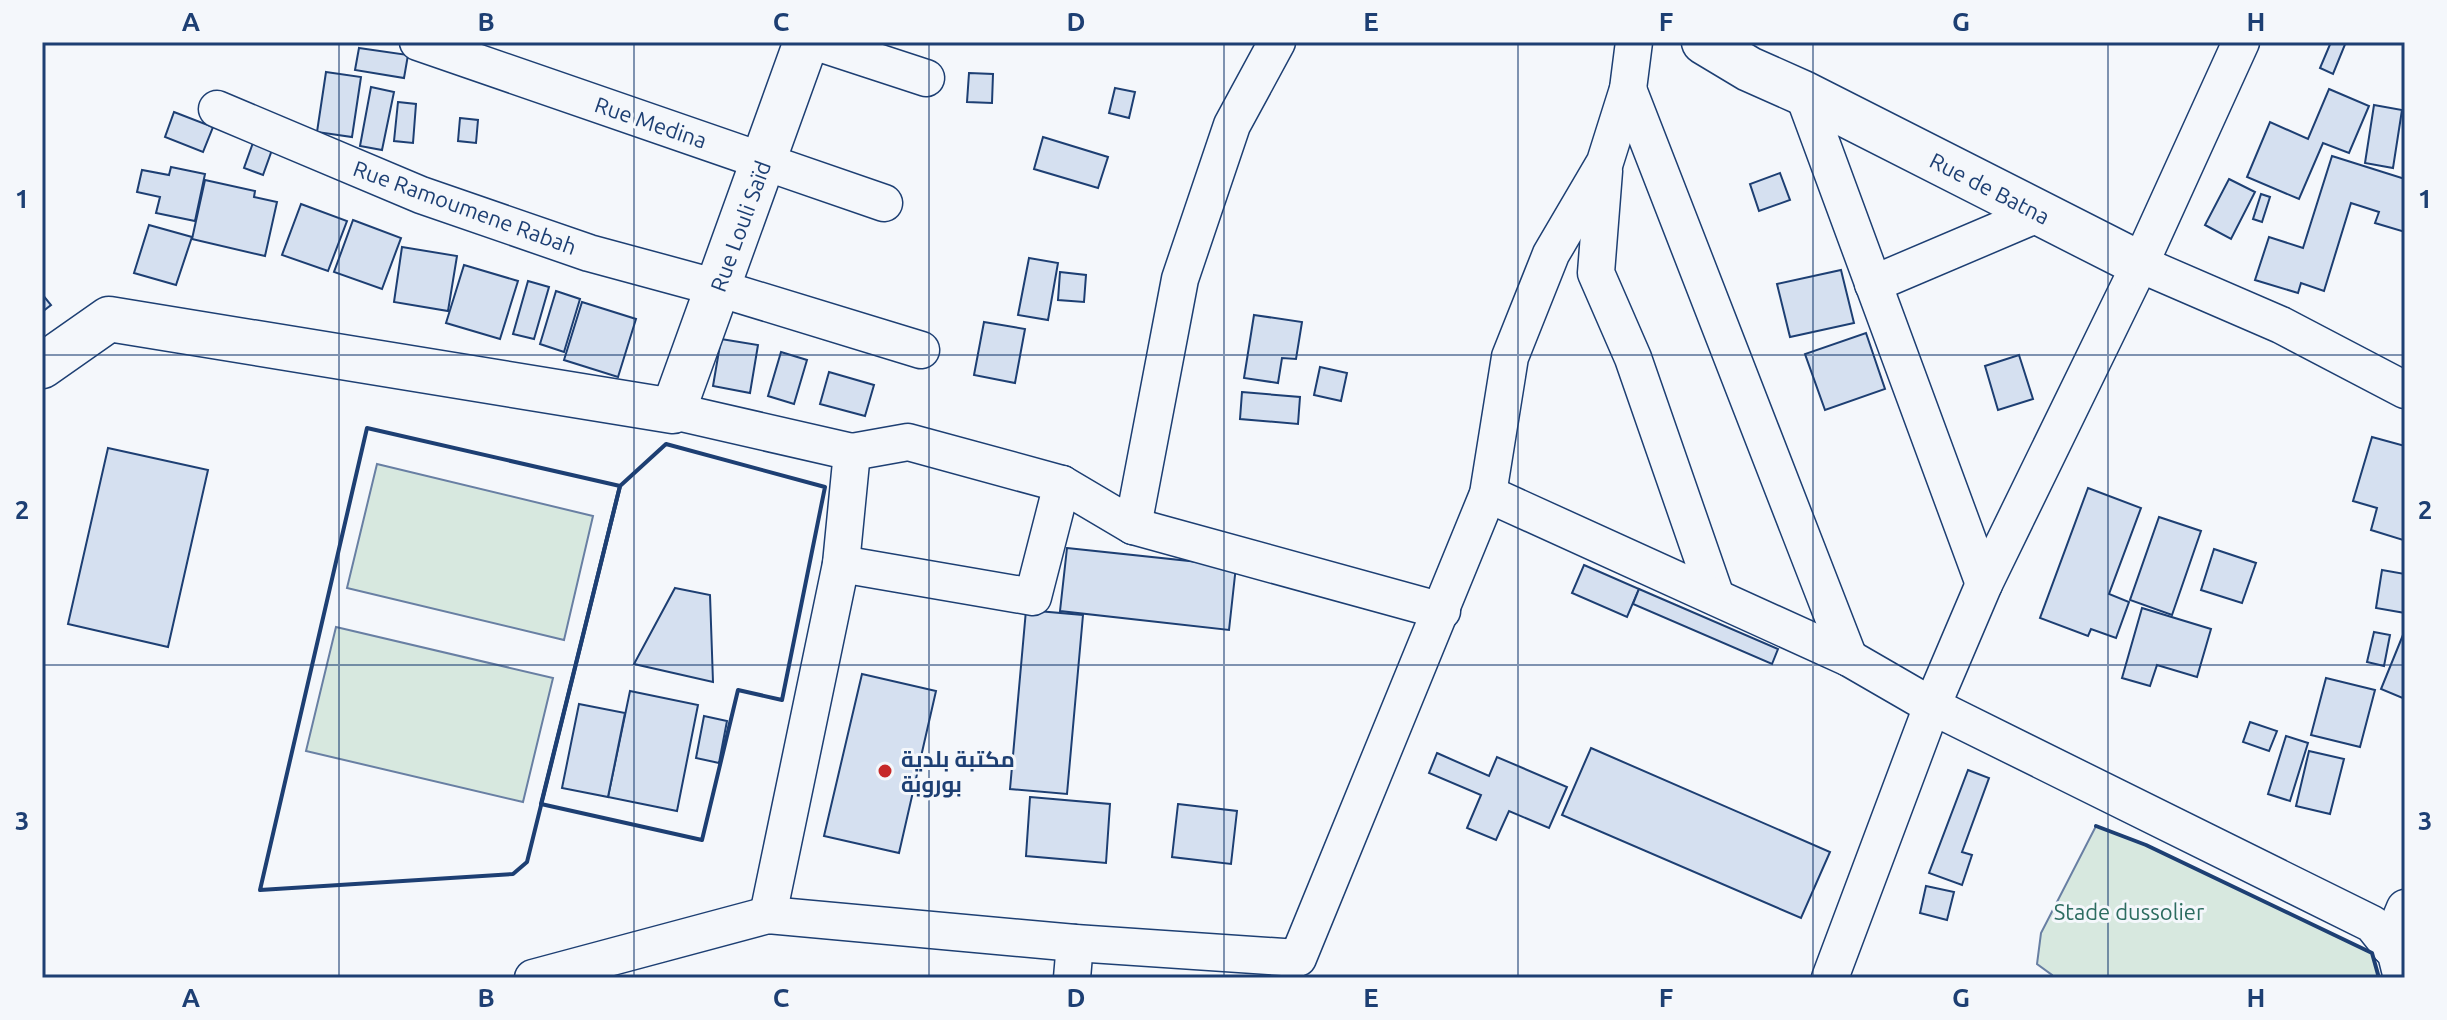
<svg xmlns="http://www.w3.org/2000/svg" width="2447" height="1020" font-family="Ubuntu,Cairo,sans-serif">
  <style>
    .green { fill: #d7e8df; stroke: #687fa3; stroke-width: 2 }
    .building { fill: #d5e0f0; stroke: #1d3f73; stroke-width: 2 }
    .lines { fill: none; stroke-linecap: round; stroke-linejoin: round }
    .street-casing { stroke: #1d3f73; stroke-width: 39 }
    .secondary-casing { stroke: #1d3f73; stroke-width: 47 }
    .street { stroke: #f4f7fb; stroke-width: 36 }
    .secondary { stroke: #f4f7fb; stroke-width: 44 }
    .wall { stroke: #1d3f73; stroke-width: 4 }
    .grid { fill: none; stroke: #1d3f73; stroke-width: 2; stroke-opacity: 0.55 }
    .poi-dot { fill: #c62828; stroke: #f4f7fb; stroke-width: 3 }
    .labels { text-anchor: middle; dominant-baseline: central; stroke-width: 6; stroke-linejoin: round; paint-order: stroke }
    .street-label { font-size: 22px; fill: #1d3f73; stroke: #f4f7fb }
    .poi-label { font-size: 22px; font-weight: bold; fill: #1d3f73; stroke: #f4f7fb; text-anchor: start }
    .park-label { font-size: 22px; fill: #2c6c60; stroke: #f4f7fb }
    .neatline { fill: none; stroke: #1d3f73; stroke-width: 3 }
    .grid-label { font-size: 26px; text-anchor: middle; font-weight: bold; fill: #1d3f73 }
  </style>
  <rect width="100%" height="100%" fill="#f4f7fb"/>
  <!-- green -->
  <g class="green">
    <path d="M377 464 593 516 564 640 347 588Z"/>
    <path d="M336 627 553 678 523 802 306 751Z"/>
    <path d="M2096 826 2146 845 2372 953 2379 978H2051L2052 975 2037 964 2041 933Z"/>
  </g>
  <!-- building -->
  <g class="building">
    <path d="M2331 42H2346L2333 74 2320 68Z"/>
    <path d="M359 48 408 55 404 78 355 70Z"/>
    <path d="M326 72 361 77 352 137 317 132Z"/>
    <path d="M969 73 993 74 992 103 967 102Z"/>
    <path d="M371 87 394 92 382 150 360 146Z"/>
    <path d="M1115 88 1135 92 1129 118 1109 113Z"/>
    <path d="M2329 89 2369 106 2349 153 2323 143 2299 199 2247 177 2270 122 2308 139Z"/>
    <path d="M398 102 416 104 413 143 394 141Z"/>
    <path d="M2374 105 2402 110 2393 168 2365 163Z"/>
    <path d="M174 112 213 127 203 152 165 137Z"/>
    <path d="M460 118 478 120 476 143 458 141Z"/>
    <path d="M1043 137 1108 157 1098 188 1034 169Z"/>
    <path d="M254 140 273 147 263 175 244 168Z"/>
    <path d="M2332 156 2405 179V232L2375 223 2379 212 2351 203 2324 291 2301 283 2298 293 2255 280 2269 237 2303 248Z"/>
    <path d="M171 167 205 174 195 221 156 213 160 197 137 192 142 170 169 175Z"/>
    <path d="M1780 173 1790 200 1759 211 1750 184Z"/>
    <path d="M2229 179 2255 192 2231 239 2205 225Z"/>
    <path d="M205 180 255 191 254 197 277 202 265 256 192 239Z"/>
    <path d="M2261 194 2270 197 2262 222 2253 219Z"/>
    <path d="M301 204 347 221 328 271 282 255Z"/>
    <path d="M353 220 401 238 382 289 334 272Z"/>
    <path d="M149 225 192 237 176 285 134 273Z"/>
    <path d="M402 247 457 256 448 311 394 302Z"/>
    <path d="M1029 258 1058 263 1048 320 1018 315Z"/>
    <path d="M464 265 518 281 500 339 446 323Z"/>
    <path d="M1841 270 1854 323 1790 337 1777 284Z"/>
    <path d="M1060 272 1086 275 1084 302 1058 300Z"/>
    <path d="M528 281 549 287 534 339 513 334Z"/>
    <path d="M556 291 580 299 564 352 540 344Z"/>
    <path d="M42 294 51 305 42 312Z"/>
    <path d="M582 302 636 319 618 377 564 360Z"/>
    <path d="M1254 315 1302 322 1296 359 1282 358 1278 383 1244 378Z"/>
    <path d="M984 322 1025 329 1015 383 974 375Z"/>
    <path d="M1866 333 1885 389 1825 410 1805 354Z"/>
    <path d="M721 339 758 345 750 393 713 386Z"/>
    <path d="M781 352 807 360 794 404 768 396Z"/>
    <path d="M2019 355 2033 399 1998 410 1985 366Z"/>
    <path d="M1320 367 1347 373 1341 401 1314 395Z"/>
    <path d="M829 372 874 385 865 416 820 404Z"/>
    <path d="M1242 392 1300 397 1298 424 1240 419Z"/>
    <path d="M2372 437 2405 446 2403 540 2371 530 2377 508 2353 501Z"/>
    <path d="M108 448 208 470 168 647 68 624Z"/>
    <path d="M2088 488 2141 508 2109 594 2129 602 2116 638 2091 629 2088 636 2040 618Z"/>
    <path d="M2159 517 2201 531 2172 615 2130 600Z"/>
    <path d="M1067 548 1236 566 1229 630 1060 611Z"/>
    <path d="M2214 549 2256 563 2242 603 2201 590Z"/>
    <path d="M1584 565 1639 589 1627 617 1572 593Z"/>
    <path d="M2382 570 2405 574V613L2376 608Z"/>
    <path d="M675 588 710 595 713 682 634 664Z"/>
    <path d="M1639 589 1778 649 1772 664 1633 604Z"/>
    <path d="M2142 608 2211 629 2197 677 2157 665 2150 686 2122 678Z"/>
    <path d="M1026 610 1083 615 1067 794 1010 789Z"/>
    <path d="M2405 630V699L2381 689Z"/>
    <path d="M2374 632 2390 635 2384 666 2367 662Z"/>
    <path d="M862 674 936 691 899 853 824 836Z"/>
    <path d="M2326 678 2375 690 2360 747 2311 735Z"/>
    <path d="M630 691 698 705 677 811 608 797Z"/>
    <path d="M579 704 625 713 608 797 562 788Z"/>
    <path d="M704 716 727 721 719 763 696 758Z"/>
    <path d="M2250 722 2277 731 2269 751 2243 742Z"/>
    <path d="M2286 736 2308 743 2290 801 2268 794Z"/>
    <path d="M1591 748 1830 852 1801 918 1562 815Z"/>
    <path d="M2309 751 2344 759 2330 814 2296 806Z"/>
    <path d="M1437 753 1489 776 1497 757 1567 787 1549 828 1509 811 1496 840 1467 828 1481 795 1429 773Z"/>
    <path d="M1968 770 1989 778 1962 852 1972 855 1962 885 1929 873Z"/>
    <path d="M1030 797 1110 804 1106 863 1026 856Z"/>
    <path d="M1178 804 1237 811 1231 864 1172 857Z"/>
    <path d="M1926 886 1954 892 1947 920 1920 913Z"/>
  </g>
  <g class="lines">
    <defs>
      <g id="street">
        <path d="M418 42 884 203"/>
        <path d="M816 42 926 78"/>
        <path d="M1628 89 1849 658"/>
        <path d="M1803 93 1984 584"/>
        <path d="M217 109 421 195 589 253 718 288 921 350"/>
        <path d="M1604 171 1596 273 1633 358 1716 597"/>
        <path d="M2140 264 2281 325 2405 390"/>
        <path d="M1873 284 2040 213"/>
        <path d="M673 411 852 452 841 564 768 915"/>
        <path d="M852 452 908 442 1062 484 1133 526 1442 611"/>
        <path d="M1488 494 1849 658 1932 706 2372 924 2396 954 2402 978"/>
        <path d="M1133 526 1180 279 1232 125 1277 42"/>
        <path d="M841 564 1033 597 1062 484"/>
        <path d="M2389 946 2405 908"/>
        <path d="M533 978 768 915 1075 943 1298 958 1488 494 1510 357 1551 254 1605 162 1628 89 1634 42"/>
        <path d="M1072 978 1075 943"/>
        <path d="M1830 978 1932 706 1984 584 2140 264 2241 42"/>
      </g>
      <g id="secondary">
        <path d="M1704 42 1749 69 1803 93 2140 264"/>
        <path d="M42 366 109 319 673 411 806 42"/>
      </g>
    </defs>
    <!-- street casing -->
    <use href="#street" class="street-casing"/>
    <!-- secondary casing -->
    <use href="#secondary" class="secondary-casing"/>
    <!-- street -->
    <use href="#street" class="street"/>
    <!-- secondary -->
    <use href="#secondary" class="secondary"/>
    <!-- wall -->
    <g class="wall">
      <path d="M367 428 620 486 527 862 513 874 260 890Z"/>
      <path d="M666 444 825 487 782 700 738 690 702 840 541 804 620 486Z"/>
      <path d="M2096 826 2146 845 2372 953 2379 978"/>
    </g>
  </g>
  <!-- grid -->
  <path class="grid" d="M339 42V978M634 42V978M929 42V978M1224 42V978M1518 42V978M1813 42V978M2108 42V978M42 355H2405M42 665H2405"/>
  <!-- markers -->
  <circle class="poi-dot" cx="885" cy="771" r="8"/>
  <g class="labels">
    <!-- street labels -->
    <g class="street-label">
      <text transform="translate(651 122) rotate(19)">Rue Medina</text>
      <text transform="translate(1990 188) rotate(27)">Rue de Batna</text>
      <text transform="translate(465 207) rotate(20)">Rue Ramoumene Rabah</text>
      <text transform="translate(740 226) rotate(-70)">Rue Louli Saïd</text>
    </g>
    <!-- poi labels -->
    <g class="poi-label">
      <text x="901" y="758">مكتبة بلدية<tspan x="901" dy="25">بوروبة</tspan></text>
    </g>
    <!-- park labels -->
    <g class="park-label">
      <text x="2129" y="911">Stade dussolier</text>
    </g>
  </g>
  <!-- border -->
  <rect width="2447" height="1020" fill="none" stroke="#f4f7fb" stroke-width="88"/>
  <rect x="44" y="44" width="2359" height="932" class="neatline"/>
  <g class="grid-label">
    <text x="191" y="31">A</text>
    <text x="486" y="31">B</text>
    <text x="781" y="31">C</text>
    <text x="1076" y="31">D</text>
    <text x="1371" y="31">E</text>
    <text x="1666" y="31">F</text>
    <text x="1961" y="31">G</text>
    <text x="2256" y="31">H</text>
    <text x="22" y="208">1</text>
    <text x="2425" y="208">1</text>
    <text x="22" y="519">2</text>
    <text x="2425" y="519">2</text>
    <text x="22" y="830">3</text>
    <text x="2425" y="830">3</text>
    <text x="191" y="1007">A</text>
    <text x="486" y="1007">B</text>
    <text x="781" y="1007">C</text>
    <text x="1076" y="1007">D</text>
    <text x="1371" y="1007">E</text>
    <text x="1666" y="1007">F</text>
    <text x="1961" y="1007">G</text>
    <text x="2256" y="1007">H</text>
  </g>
</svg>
